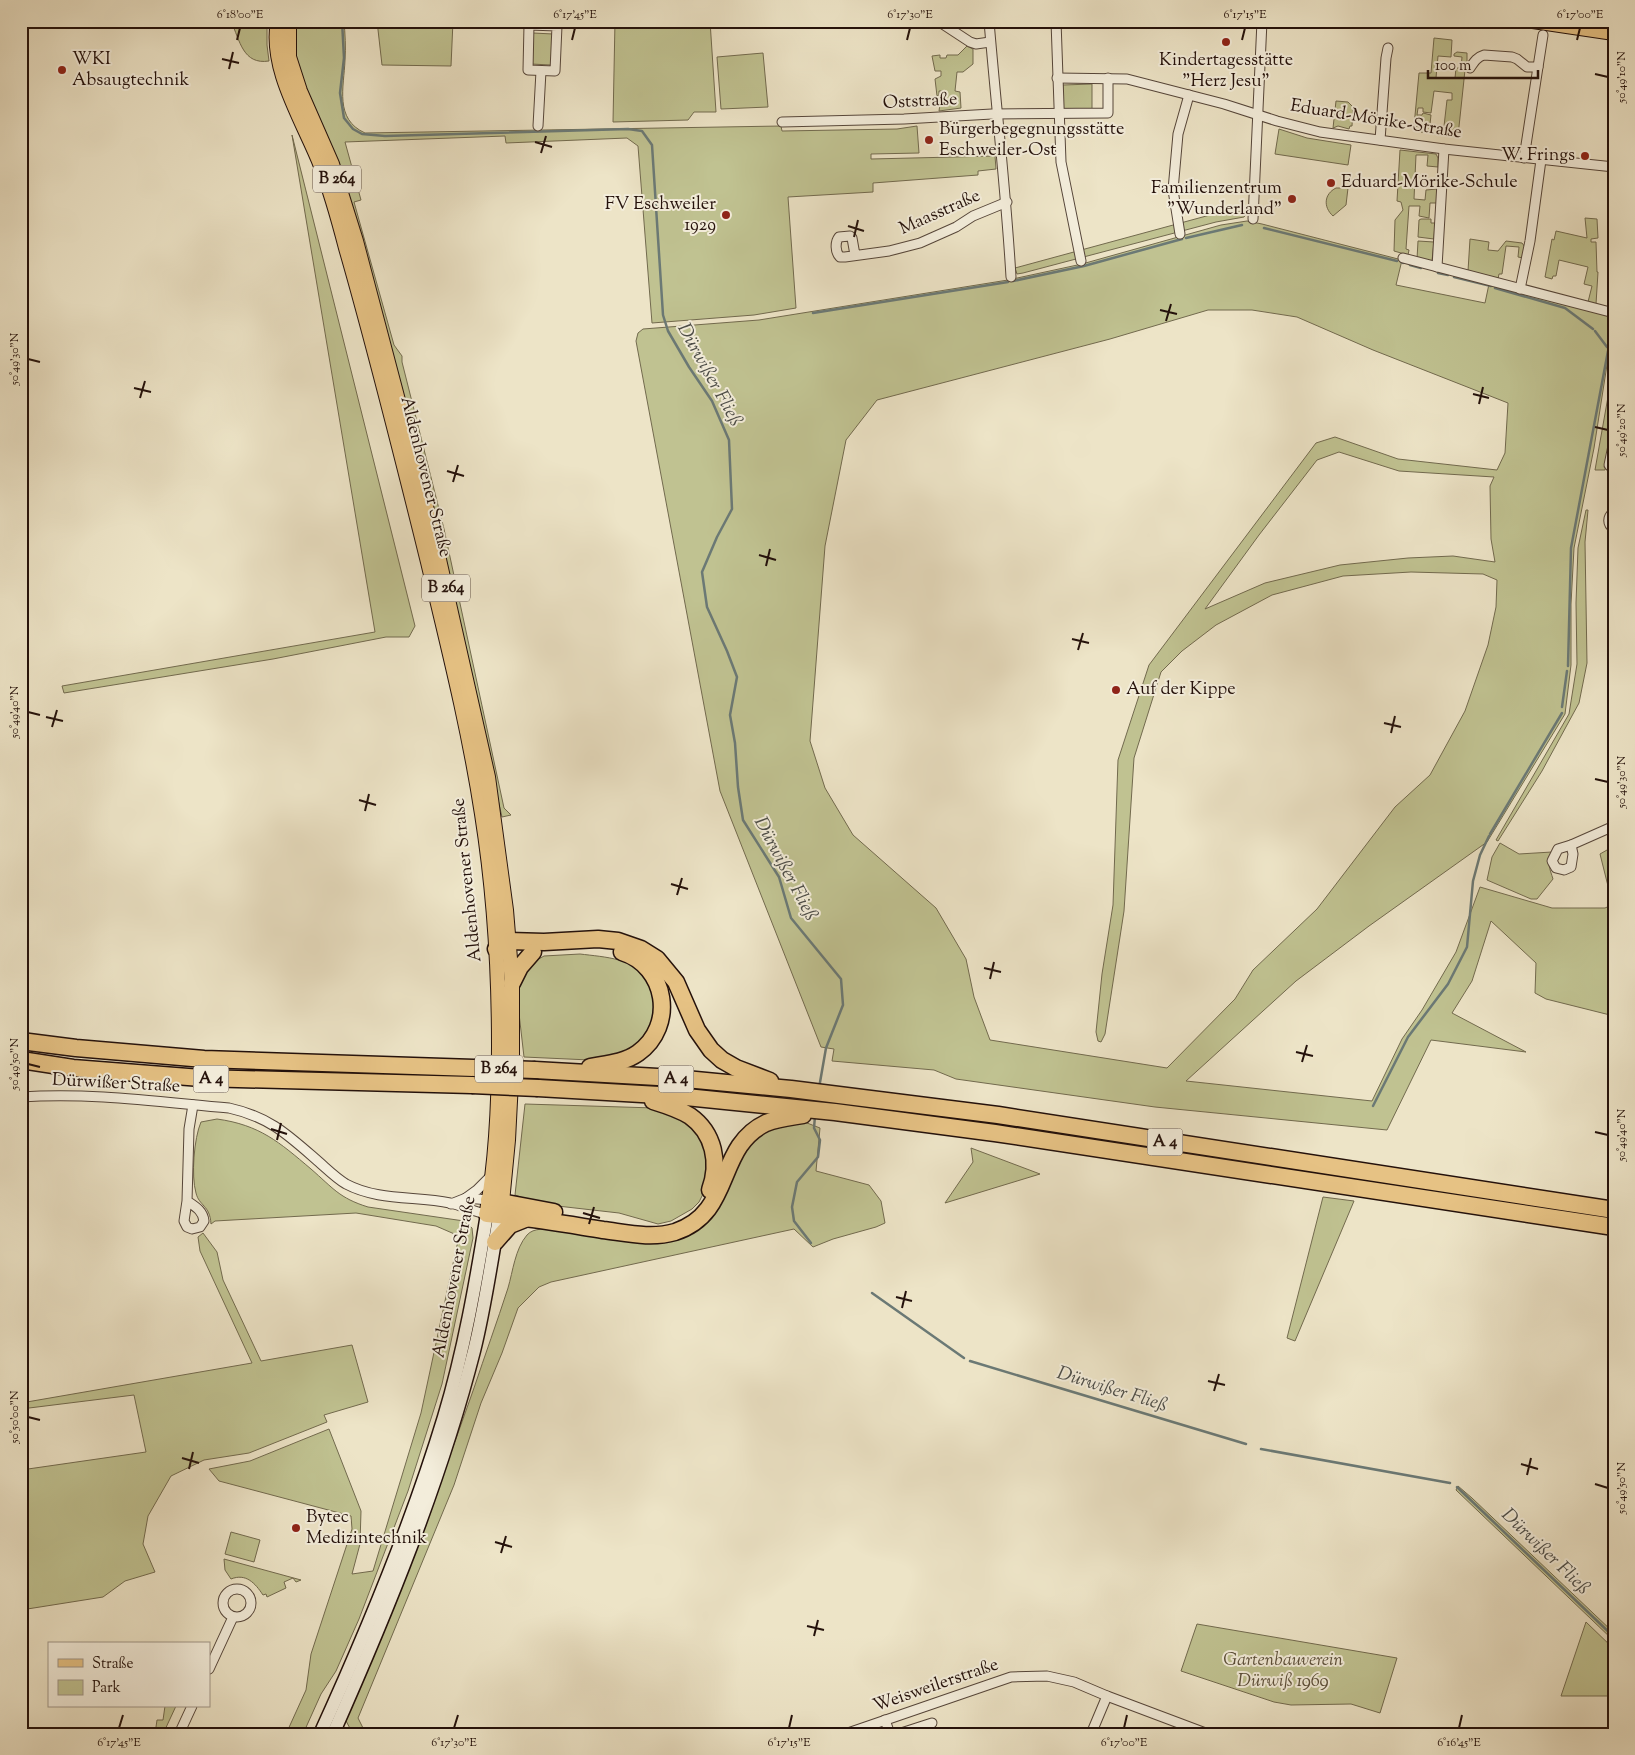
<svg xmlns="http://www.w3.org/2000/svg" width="1635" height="1755" font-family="'Sorts Mill Goudy',serif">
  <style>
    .green { fill: #c0c291; stroke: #726a4e; fill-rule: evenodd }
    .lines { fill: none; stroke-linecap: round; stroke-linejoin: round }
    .stream { stroke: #6b7975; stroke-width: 2.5 }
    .minor-casing { stroke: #56463a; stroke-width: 11 }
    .secondary-casing { stroke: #24110b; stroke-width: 15 }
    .primary-casing { stroke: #24110b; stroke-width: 16 }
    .motorway-casing { stroke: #24110b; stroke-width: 19 }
    .minor { stroke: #f3eddb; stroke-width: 9 }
    .secondary { stroke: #f3eddb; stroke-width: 12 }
    .primary { stroke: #e6c284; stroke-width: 14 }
    .motorway { stroke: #e6c284; stroke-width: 16 }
    .motorway-bridge-casing { stroke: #24110b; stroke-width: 19; stroke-linecap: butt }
    .motorway-bridge { stroke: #e6c284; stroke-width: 16 }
    .ticks { fill: none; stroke: #24110b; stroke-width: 2 }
    .poi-dot { fill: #8f2418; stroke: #f3eddb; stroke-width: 2 }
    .labels { text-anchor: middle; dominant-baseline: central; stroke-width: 4; stroke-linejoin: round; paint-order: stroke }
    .shield { fill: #f3eddb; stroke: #625349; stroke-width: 1 }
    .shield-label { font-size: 16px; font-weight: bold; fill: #24110b }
    .poi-label { font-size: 18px; fill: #24110b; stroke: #f3eddb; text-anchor: start }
    .street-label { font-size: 18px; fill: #24110b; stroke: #f3eddb }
    .park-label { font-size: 18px; font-style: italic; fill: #5b4f3a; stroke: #f3eddb }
    .water-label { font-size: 19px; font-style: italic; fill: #4d4e49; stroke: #f3eddb }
    .neatline { fill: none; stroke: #24110b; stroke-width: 2 }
    .ticks-label { font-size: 12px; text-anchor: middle; fill: #24110b }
  </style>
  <rect width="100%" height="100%" fill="#ede4c7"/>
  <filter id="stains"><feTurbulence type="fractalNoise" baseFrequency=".004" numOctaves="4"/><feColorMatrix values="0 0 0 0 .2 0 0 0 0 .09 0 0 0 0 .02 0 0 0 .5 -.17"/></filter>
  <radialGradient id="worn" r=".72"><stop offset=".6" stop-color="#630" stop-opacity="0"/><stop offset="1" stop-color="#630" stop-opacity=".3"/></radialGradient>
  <!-- green -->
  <g class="green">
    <path d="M231 21H267V45L269 61C243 65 240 41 231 21Z"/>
    <path d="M295 21H344C345 34 346 47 345 60 344 87 334 119 365 133L781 126 782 131 897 129 917 126 919 153 871 154V159L995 156 996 169 978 171V175L873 183V192L788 197 796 308 754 315 652 323 638 146 627 138 506 143 505 136 345 142 361 200 354 202 394 345 402 356V362L444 529 504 808 511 815 502 817 437 532 295 56Z"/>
    <path d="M377 21H453L451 66 382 65Z"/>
    <path d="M615 21H710L716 112H694L688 120 613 122Z"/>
    <path d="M533 33 553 34 551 65 531 64Z"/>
    <path d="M1434 38 1452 40 1451 57 1438 56 1436 78H1455L1456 68H1461L1462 57 1454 56V54L1457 52 1467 53V64L1469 67 1465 70 1458 136 1443 135 1447 100H1452V93L1434 91 1431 113 1423 112V108H1418L1417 115H1422L1423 113 1431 115 1429 133 1421 132V127L1414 126 1419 73H1431Z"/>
    <path d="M967 46 973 49V64L963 72H957L955 91 960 92 961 108 939 111 941 97 945 96 944 91H939V95L937 96 935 79 941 76V71H935L932 56 940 55V58H946L947 55H958Z"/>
    <path d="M763 53 768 107 721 109 717 57Z"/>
    <path d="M1092 84V109L1064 110 1062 108 1063 85Z"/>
    <path d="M1336 101 1348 102 1353 107 1352 126H1350L1349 129 1338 126 1333 128Z"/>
    <path d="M1279 129 1307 138 1351 145 1348 165 1275 154Z"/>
    <path d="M292 135 415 626 409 637H386L273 659 64 693 62 686 375 632Z"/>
    <path d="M1400 150 1436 154 1438 158V167L1427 166 1428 155H1416L1414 199 1425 200 1426 190 1437 189V203H1430L1429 218 1419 216 1420 206H1409L1406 249 1409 250 1408 255 1394 251 1395 220 1403 210 1401 202 1397 201Z"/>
    <path d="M1336 188H1348L1346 205 1333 216C1323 207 1324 194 1336 188Z"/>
    <path d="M1249 211 1244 217 1216 222 1023 273 1017 274 1015 268 1221 212Z"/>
    <path d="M1585 218 1597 219 1598 238 1591 239V242H1596L1597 272H1598L1596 304 1588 302 1592 286 1584 284 1588 267 1559 260 1556 276H1553L1552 279 1545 277 1552 239 1554 240 1556 231 1587 238Z"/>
    <path d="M1421 219H1431V223H1435L1434 239 1418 237 1419 220Z"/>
    <path d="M1247 221 1262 224 1402 260 1396 285 1485 303 1489 284 1611 316 1614 320 1594 448 1574 548 1571 604V665L1565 714 1487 842 1369 926 1296 981 1186 1081 1372 1101 1402 1039 1422 1010 1456 952 1480 887 1552 908H1605L1614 904V1016L1546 999 1535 993 1536 963 1491 921 1472 981 1452 1013 1526 1052 1431 1040 1387 1130 1155 1107 956 1079 934 1070 832 1061 834 1049 821 1047 720 791 636 341 638 333 643 329 759 320 1008 280 1082 264 1221 225ZM1208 310H1252L1297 317 1373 350 1508 403 1505 453 1497 470 1398 459 1335 437 1316 443 1149 665 1118 760 1113 905 1102 974 1096 1032 1098 1041 1101 1042 1105 1034 1124 911 1134 758 1161 672 1182 651 1216 625 1272 595 1343 576 1411 572 1483 574 1497 580 1496 607 1488 645 1465 711 1430 775 1395 807 1317 909 1253 970 1235 999 1167 1068 990 1040 974 997 966 959 936 908 853 835 825 788 810 741 825 546 846 440 877 400 1110 339ZM1339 452 1399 471 1494 477 1490 486 1491 539 1495 562 1453 556 1408 558 1340 565 1265 583 1205 609 1259 535 1317 460Z"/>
    <path d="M1470 239 1489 242 1488 250 1498 251 1506 241 1522 243 1525 247 1523 258 1518 257 1519 247 1506 246 1502 274H1499L1498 279 1468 271Z"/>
    <path d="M1418 241 1434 242 1432 261 1417 259Z"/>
    <path d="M1614 363V419L1605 470H1595Z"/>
    <path d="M1586 510H1588L1585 542 1587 663 1579 703 1542 771 1498 841 1496 840 1569 714 1577 664 1576 603 1578 548Z"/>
    <path d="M1500 843 1519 854 1552 852C1546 862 1550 869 1553 879L1537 899H1531L1487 880 1492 857Z"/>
    <path d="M1614 846V901L1612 902 1600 854Z"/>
    <path d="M580 954C604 957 637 958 650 982 654 990 655 1000 658 1008L644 1043 617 1058 590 1060 524 1057 517 996 521 977 535 961 544 956Z"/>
    <path d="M525 1104 655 1108 695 1125 708 1150 706 1188 699 1202 692 1209 671 1221 658 1224 619 1213 540 1204 515 1195Z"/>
    <path d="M217 1119C260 1125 279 1142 311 1169 333 1188 339 1198 368 1207L464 1221 472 1228 473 1238 442 1384 408 1491 359 1619 336 1671 321 1694 303 1734H286L306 1690 311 1654 352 1529 351 1516 219 1481 209 1469 250 1461 329 1429 361 1511 360 1544 352 1574 373 1571 421 1413 459 1236 436 1226 356 1213 215 1221 211 1224C210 1205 199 1206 196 1193 191 1176 194 1138 201 1122Z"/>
    <path d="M793 1123H807L820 1128 816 1171 869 1185 881 1201 885 1223 876 1227 833 1239 813 1247 794 1229 771 1234 551 1282 539 1287 518 1308 502 1353 481 1403 454 1485 358 1718 366 1734H353L345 1719C391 1610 435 1500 474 1388 485 1355 497 1322 508 1288 513 1271 515 1249 527 1235 534 1227 546 1230 555 1228L688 1230 740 1155 759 1131Z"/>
    <path d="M971 1148 1040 1174 945 1203 973 1162Z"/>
    <path d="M1323 1197 1354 1201 1295 1341 1287 1338Z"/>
    <path d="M203 1233 217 1252 223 1280 261 1361 352 1345 368 1402 324 1415 327 1422 249 1453 204 1460 171 1476 148 1516 143 1544 155 1572 125 1581 103 1597 21 1610V1470L146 1452 134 1395 21 1409V1403L252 1363 200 1251 198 1237Z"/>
    <path d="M1458 1486 1472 1498 1614 1633V1641L1456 1490Z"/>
    <path d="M231 1532 260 1540 254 1562 225 1554Z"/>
    <path d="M224 1559 301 1580 296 1582 293 1578 284 1582 286 1588 267 1597 266 1594 263 1595C255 1583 246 1573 231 1579L225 1570Z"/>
    <path d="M1586 1622 1614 1649V1696H1561Z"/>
    <path d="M1197 1624 1397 1658 1380 1713 1351 1704 1291 1705 1274 1702 1181 1671Z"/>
    <path d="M165 1706H176L163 1734H155L157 1720H163Z"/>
  </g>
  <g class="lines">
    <!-- stream -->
    <g class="stream">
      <path d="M342 21 344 58 340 93 344 118 353 129 362 134 385 136 628 129 642 131 652 145 663 315 668 331 689 367 712 401 729 440 732 509 717 537 702 572 707 607 727 651 737 677 730 715 735 743 738 787 743 820 779 877 791 918 841 979 843 1005 826 1048 819 1088"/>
      <path d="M297 22V21"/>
      <path d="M1264 228 1397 261"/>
      <path d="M1186 238 1242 225"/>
      <path d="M1401 262 1403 263"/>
      <path d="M1410 265 1421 268"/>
      <path d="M1438 273 1448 275"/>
      <path d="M1454 277 1491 286"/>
      <path d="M1013 281 1084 266 1182 239"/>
      <path d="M1495 288 1565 308 1593 329"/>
      <path d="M813 313 1008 282"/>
      <path d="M1595 331 1607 347"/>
      <path d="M1568 666 1571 548 1608 351"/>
      <path d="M1562 707 1567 671"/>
      <path d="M1490 834 1562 713"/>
      <path d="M1373 1106 1408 1037 1448 984 1467 947 1473 881 1480 855 1489 836"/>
      <path d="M811 1243 794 1221 792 1207 797 1182 818 1157 820 1140 814 1128 815 1116"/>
      <path d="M872 1293 964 1358"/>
      <path d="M970 1361 1246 1444"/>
      <path d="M1261 1449 1450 1483"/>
      <path d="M1457 1487 1614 1637"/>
    </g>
    <defs>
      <g id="minor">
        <path d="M938 21 970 42 976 44 990 42"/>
        <path d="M989 21C996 106 1006 191 1011 277"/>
        <path d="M1056 21 1061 162 1081 261"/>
        <path d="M529 25 557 26 555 71 528 70Z"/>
        <path d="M1538 67 1543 35"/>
        <path d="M1470 68C1474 62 1477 57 1484 55L1512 57 1517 59 1527 67H1538L1524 158"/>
        <path d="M1057 78 1127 79 1224 104 1277 121 1320 132 1444 149 1614 167"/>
        <path d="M782 122 904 119 992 114 1108 113V78"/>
        <path d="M538 126 541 71"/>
        <path d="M1380 140 1386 58 1388 48"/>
        <path d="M1253 219 1262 21"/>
        <path d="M1180 234 1173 190 1178 134 1189 95"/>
        <path d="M855 255 852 238 850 236 839 237C835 242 835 252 840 257H845L889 251 920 243 956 227 973 216 1007 202"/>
        <path d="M1403 258 1614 313"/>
        <path d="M1437 267 1444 149"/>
        <path d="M1520 289 1530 241 1541 160"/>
        <path d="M1614 441 1609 465 1614 470"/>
        <path d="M1614 512C1607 517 1607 524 1614 529"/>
        <path d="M1571 845 1573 854 1571 867 1564 870 1556 868 1552 861 1558 849Z"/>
        <path d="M1571 845 1614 826"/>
        <path d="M21 1097C90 1092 160 1102 229 1108 270 1117 288 1135 319 1162 327 1169 336 1178 346 1184 378 1201 415 1196 450 1203 463 1206 474 1212 487 1214"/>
        <path d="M466 1198 477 1190 493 1174"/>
        <path d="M187 1201C196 1207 203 1211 204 1221L200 1227 192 1229 187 1227 184 1221 187 1201 189 1129 193 1105"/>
        <path d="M451 1204 466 1198 489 1200"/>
        <circle cx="237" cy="1603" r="14"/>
        <path d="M209 1669 233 1617"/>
        <path d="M885 1720 890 1734"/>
        <path d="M179 1734 192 1706"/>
        <path d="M845 1734 1011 1677 1047 1676 1074 1682 1107 1696 1208 1734"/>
        <path d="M898 1734 932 1723"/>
        <path d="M1091 1734 1107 1696"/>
      </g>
      <g id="secondary">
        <path d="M320 1734C367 1631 411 1526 444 1417 464 1351 476 1282 487 1214"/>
        <path d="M333 1734C388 1610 440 1483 474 1351 486 1303 492 1255 501 1207"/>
      </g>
      <g id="primary">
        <path d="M278 21C269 70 304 122 321 166 331 192 339 221 346 248 376 352 402 457 428 562 448 646 469 729 482 814 494 890 499 968 499 1046 499 1100 497 1156 487 1211"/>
        <path d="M289 21V57L300 91 332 164 356 241 433 533 488 777 506 910 512 983V1062L508 1140 502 1202"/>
        <path d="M1533 21 1614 33"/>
      </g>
      <g id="motorway">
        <path d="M496 949 509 941 544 942 598 939 618 941 641 949 657 959 676 982 697 1030 711 1050 722 1060 736 1068 770 1081"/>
        <path d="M512 983 520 967 533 952"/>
        <path d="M21 1041 76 1048 204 1059 474 1068"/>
        <path d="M21 1060 73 1068 201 1078 472 1085"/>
        <path d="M590 1067C606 1064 624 1063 638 1053 676 1026 667 966 622 952"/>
        <path d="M535 1070 675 1078 791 1089 998 1115 1614 1210"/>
        <path d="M538 1088 676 1096 835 1112 995 1133 1614 1227"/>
        <path d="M653 1101C666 1105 679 1109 690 1116 714 1133 720 1163 710 1190"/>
        <path d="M489 1200 554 1212"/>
        <path d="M487 1214C526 1217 565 1224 603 1230 627 1233 651 1239 675 1232 734 1213 715 1147 766 1123 778 1118 791 1117 803 1115"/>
        <path d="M495 1242 510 1225 525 1219"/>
      </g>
    </defs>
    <!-- minor casing -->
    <use href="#minor" class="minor-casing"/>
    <!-- secondary casing -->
    <use href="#secondary" class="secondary-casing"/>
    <!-- primary casing -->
    <use href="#primary" class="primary-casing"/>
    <!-- motorway casing -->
    <use href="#motorway" class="motorway-casing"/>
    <!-- minor -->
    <use href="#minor" class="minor"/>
    <!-- secondary -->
    <use href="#secondary" class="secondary"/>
    <!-- primary -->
    <use href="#primary" class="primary"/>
    <!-- motorway -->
    <use href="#motorway" class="motorway"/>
    <defs>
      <g id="motorway-bridge">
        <path d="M474 1068 535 1070"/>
        <path d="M472 1085 538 1088"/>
      </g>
    </defs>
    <!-- motorway-bridge casing -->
    <use href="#motorway-bridge" class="motorway-bridge-casing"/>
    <!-- motorway-bridge -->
    <use href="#motorway-bridge" class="motorway-bridge"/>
  </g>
  <!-- ticks -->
  <path class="ticks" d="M237 40 240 28M572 40 575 28M907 40 910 28M1242 40 1245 28M1577 40 1580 28M222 59 239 63M229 69 233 52M1595 74 1608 77M535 142 552 147M541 153 546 136M848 226 864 231M854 237 858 220M1160 310 1177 314M1166 321 1171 304M28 359 40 362M134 388 151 392M1473 394 1489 398M140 398 145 381M1479 404 1483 387M1595 427 1608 430M447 471 464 476M453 482 458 465M759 555 776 560M766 566 770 549M1072 639 1089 643M1078 650 1083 633M28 712 40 715M46 717 63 721M1384 723 1401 727M52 727 57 710M1391 733 1395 716M1595 779 1608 782M359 800 376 805M365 811 369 794M671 884 688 889M677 895 682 878M984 968 1001 972M990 979 994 962M1296 1052 1313 1056M1302 1062 1307 1045M28 1064 40 1067M271 1129 287 1134M1595 1132 1608 1135M277 1140 281 1123M583 1213 600 1218M589 1224 594 1207M896 1297 912 1301M902 1308 906 1291M1208 1381 1225 1385M1214 1391 1219 1374M28 1417 40 1420M182 1458 199 1463M1521 1464 1538 1469M189 1469 193 1452M1527 1475 1531 1458M1595 1484 1608 1488M495 1542 512 1547M501 1553 506 1536M807 1626 824 1630M814 1636 818 1620M119 1728 123 1715M454 1728 458 1715M789 1728 792 1715M1124 1728 1127 1715M1459 1728 1462 1715"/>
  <!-- markers -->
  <g class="poi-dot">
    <circle cx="1226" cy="42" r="5"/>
    <circle cx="62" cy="70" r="5"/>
    <circle cx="929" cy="140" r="5"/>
    <circle cx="1585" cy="156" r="5"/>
    <circle cx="1331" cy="183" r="5"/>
    <circle cx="1292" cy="199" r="5"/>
    <circle cx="726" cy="215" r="5"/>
    <circle cx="1116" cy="690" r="5"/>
    <circle cx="296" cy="1528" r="5"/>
  </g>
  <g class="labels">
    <!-- shield labels -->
    <g class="shield">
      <rect x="313" y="165.5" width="48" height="27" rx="4"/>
      <rect x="422" y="574.5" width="48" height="27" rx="4"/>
      <rect x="475" y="1055.5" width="48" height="27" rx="4"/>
      <rect x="193.5" y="1065.5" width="35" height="27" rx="4"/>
      <rect x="658.5" y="1065.5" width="35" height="27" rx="4"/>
      <rect x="1147.5" y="1128.5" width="35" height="27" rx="4"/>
    </g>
    <g class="shield-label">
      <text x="337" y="179">B 264</text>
      <text x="446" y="588">B 264</text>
      <text x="499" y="1069">B 264</text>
      <text x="211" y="1079">A 4</text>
      <text x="676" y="1079">A 4</text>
      <text x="1165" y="1142">A 4</text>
    </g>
    <!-- poi labels -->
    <g class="poi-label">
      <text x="72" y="60">WKI<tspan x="72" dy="21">Absaugtechnik</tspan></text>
      <text x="1226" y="61" text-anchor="middle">Kindertagesstätte<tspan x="1226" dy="21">"Herz Jesu"</tspan></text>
      <text x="939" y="130">Bürgerbegegnungsstätte<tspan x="939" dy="21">Eschweiler-Ost</tspan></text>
      <text x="1575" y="156" text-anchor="end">W. Frings</text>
      <text x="1341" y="183">Eduard-Mörike-Schule</text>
      <text x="1282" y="189" text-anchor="end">Familienzentrum<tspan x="1282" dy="21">"Wunderland"</tspan></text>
      <text x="716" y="205" text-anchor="end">FV Eschweiler<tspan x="716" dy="21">1929</tspan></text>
      <text x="1126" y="690">Auf der Kippe</text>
      <text x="306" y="1518">Bytec<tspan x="306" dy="21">Medizintechnik</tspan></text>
    </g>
    <!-- street labels -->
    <g class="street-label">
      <text transform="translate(920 102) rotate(-3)">Oststraße</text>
      <text transform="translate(1376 120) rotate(9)">Eduard-Mörike-Straße</text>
      <text transform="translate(940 213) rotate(-24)">Maasstraße</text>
      <text transform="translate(425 477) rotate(76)">Aldenhovener Straße</text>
      <text transform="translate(468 880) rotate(-96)">Aldenhovener Straße</text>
      <text transform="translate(116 1084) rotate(3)">Dürwißer Straße</text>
      <text transform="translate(455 1277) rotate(-79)">Aldenhovener Straße</text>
      <text transform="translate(936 1686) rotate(-19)">Weisweilerstraße</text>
    </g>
    <!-- park labels -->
    <g class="park-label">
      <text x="1283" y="1661">Gartenbauverein<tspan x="1283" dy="21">Dürwiß 1969</tspan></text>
    </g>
    <!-- water labels -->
    <g class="water-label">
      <text transform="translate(709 375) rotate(61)">Dürwißer Fließ</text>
      <text transform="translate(785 869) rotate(62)">Dürwißer Fließ</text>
      <text transform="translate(1112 1390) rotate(17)">Dürwißer Fließ</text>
      <text transform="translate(1545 1552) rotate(44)">Dürwißer Fließ</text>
    </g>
  </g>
  <!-- margin -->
  <rect width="1635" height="1755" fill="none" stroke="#ede4c7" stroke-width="55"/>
  <!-- legend -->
  <rect x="48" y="1642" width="162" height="65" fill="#f3eddb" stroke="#a09588"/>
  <rect x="58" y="1659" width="25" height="8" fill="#e6c284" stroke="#a09588"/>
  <text x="92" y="1668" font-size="15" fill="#24110b">Straße</text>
  <rect x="58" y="1680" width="25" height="15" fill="#c0c291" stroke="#a09588"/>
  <text x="92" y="1692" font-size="15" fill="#24110b">Park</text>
  <!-- scale -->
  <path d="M1428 70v8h110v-8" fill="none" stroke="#24110b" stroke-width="2.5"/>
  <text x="1435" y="70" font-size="15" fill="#24110b" stroke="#f3eddb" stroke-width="4" paint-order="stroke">100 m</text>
  <rect x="28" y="28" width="1580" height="1700" class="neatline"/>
  <g class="ticks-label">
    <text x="240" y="18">6°18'00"E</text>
    <text x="575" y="18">6°17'45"E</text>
    <text x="910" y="18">6°17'30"E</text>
    <text x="1245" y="18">6°17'15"E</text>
    <text x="1580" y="18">6°17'00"E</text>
    <text transform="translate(1621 77) rotate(-90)" y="4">50°49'10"N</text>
    <text transform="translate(14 359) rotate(-90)" y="4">50°49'30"N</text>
    <text transform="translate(1621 430) rotate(-90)" y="4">50°49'20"N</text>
    <text transform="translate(14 712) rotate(-90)" y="4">50°49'40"N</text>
    <text transform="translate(1621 782) rotate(-90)" y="4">50°49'30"N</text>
    <text transform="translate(14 1064) rotate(-90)" y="4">50°49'50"N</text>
    <text transform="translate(1621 1135) rotate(-90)" y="4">50°49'40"N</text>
    <text transform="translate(14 1417) rotate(-90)" y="4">50°50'00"N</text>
    <text transform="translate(1621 1488) rotate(-90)" y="4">50°49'50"N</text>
    <text x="119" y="1746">6°17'45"E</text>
    <text x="454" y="1746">6°17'30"E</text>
    <text x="789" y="1746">6°17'15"E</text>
    <text x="1124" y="1746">6°17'00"E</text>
    <text x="1459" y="1746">6°16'45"E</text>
  </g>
  <rect width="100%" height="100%" filter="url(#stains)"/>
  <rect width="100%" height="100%" fill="url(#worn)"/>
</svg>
